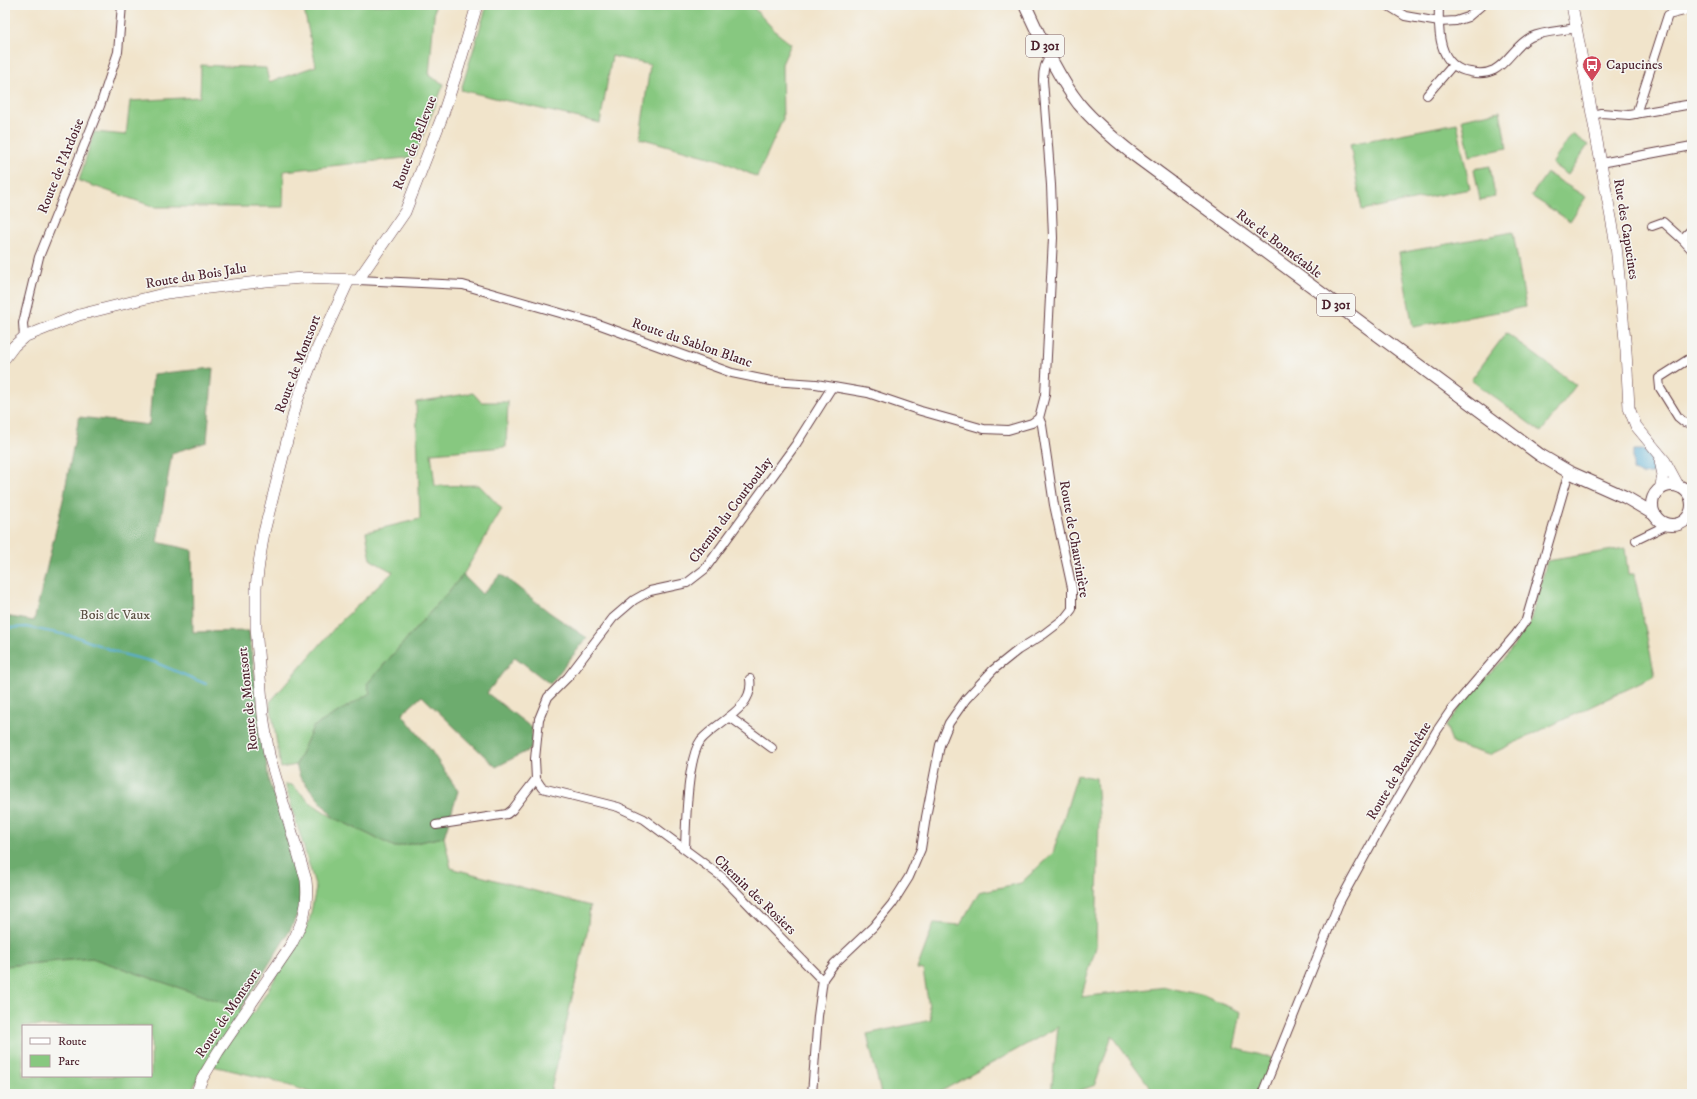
<svg xmlns="http://www.w3.org/2000/svg" width="1697" height="1099" font-family="'IM FELL DW Pica',serif">
  <style>
    .green { fill: #87c880; stroke: #687456; fill-rule: evenodd }
    .forest { fill: #6dac6e; stroke: #5c664c }
    .water { fill: #57add4; stroke: #506680 }
    .lines { fill: none; stroke-linecap: round; stroke-linejoin: round }
    .stream { stroke: #57add4; stroke-width: 2 }
    .street-casing { stroke: #633d43; stroke-width: 10 }
    .secondary-casing { stroke: #633d43; stroke-width: 12 }
    .primary-casing { stroke: #633d43; stroke-width: 14 }
    .street { stroke: #fff; stroke-width: 8 }
    .secondary { stroke: #fff; stroke-width: 11 }
    .primary { stroke: #fff; stroke-width: 12 }
    .labels { text-anchor: middle; dominant-baseline: central; stroke-width: 3; stroke-linejoin: round; paint-order: stroke }
    .shield { fill: #f6f6f2; stroke: #7e6067; stroke-width: 1 }
    .shield-label { font-size: 13px; font-weight: bold; fill: #4a1f2b }
    .poi-label { font-size: 14px; fill: #4a1f2b; stroke: #f6f6f2; text-anchor: start }
    .street-label { font-size: 14px; fill: #4a1f2b; stroke: #f6f6f2 }
    .park-label { font-size: 14px; fill: #5c5244; stroke: #f6f6f2 }
  </style>
  <rect width="100%" height="100%" fill="#f6f6f2"/>
  <filter id="ink" filterUnits="userSpaceOnUse"><feTurbulence type="fractalNoise" baseFrequency=".025" numOctaves="2"/><feDisplacementMap in="SourceGraphic" scale="8" xChannelSelector="R" yChannelSelector="G"/><feConvolveMatrix kernelMatrix="1 2 1 2 8 2 1 2 1" color-interpolation-filters="sRGB"/></filter>
  <filter id="wash" filterUnits="userSpaceOnUse"><feTurbulence type="fractalNoise" baseFrequency=".012" numOctaves="4" result="noise"/><feDisplacementMap in="SourceGraphic" scale="16" xChannelSelector="R" yChannelSelector="G"/><feGaussianBlur stdDeviation="0.9" result="paint"/><feColorMatrix in="noise" values="0 0 0 0 0 0 0 0 0 0 0 0 0 0 0 0 0 1.4 0 .05"/><feComposite in="paint" operator="in"/></filter>
  <g filter="url(#wash)">
    <rect width="100%" height="100%" fill="#f1e4cb"/>
    <!-- green -->
    <g class="green">
      <path d="M303 5H435L429 76 444 84 414 157 284 171 283 207H155L79 181 94 132 126 135 130 101 200 97 201 65 266 68 269 82 316 66Z"/>
      <path d="M487 5H751L777 33 791 44 782 64 783 119 757 177 720 160 640 138 650 65 612 56 600 123 461 90Z"/>
      <path d="M1500 111 1507 148 1470 156 1462 119Z"/>
      <path d="M1457 123 1470 189 1362 210 1350 144Z"/>
      <path d="M1572 134 1588 145 1568 175 1552 164Z"/>
      <path d="M1490 166 1495 197 1480 200 1474 169Z"/>
      <path d="M1547 173 1586 197 1570 221 1531 196Z"/>
      <path d="M1513 232 1526 307 1413 327 1399 253Z"/>
      <path d="M1506 333 1576 385 1541 432 1471 380Z"/>
      <path d="M473 393 481 402H508L506 447 431 453 435 486 479 485 502 509 463 575 367 684 371 693 313 727 296 765 281 768 270 702 338 624 393 572 371 560 366 532 420 519 416 402Z"/>
      <path d="M1625 548 1628 574H1634L1655 676 1489 755 1453 744 1446 726 1468 696 1504 659 1530 622 1547 561Z"/>
      <path d="M1077 775 1096 778 1099 816 1096 947 1081 997 1166 987 1201 995 1241 1012 1234 1048 1273 1058 1257 1094H1155L1112 1035 1095 1085 1071 1094H1051L1058 1027 936 1094H881L867 1034 931 1020 923 970 917 969 934 923 960 925 979 892 1021 883 1053 853Z"/>
      <path d="M285 784 292 785 311 803 334 818 395 847 444 837 451 868 590 906 587 932 550 1094H316L268 1079 217 1067 206 1063 190 1094H5V966L92 958 254 1013 309 922 316 888ZM23 1026H151V1076H23Z"/>
    </g>
    <!-- forest -->
    <g class="forest">
      <path d="M213 368 207 442 172 453 157 542 192 550 193 632 249 631 269 782 300 870V909L289 932 241 1009 92 958 5 966V616L34 621 63 500 79 417 149 425 153 374Z"/>
      <path d="M501 574 549 612 587 638 550 684 515 657 487 693 532 728 531 749 496 767 422 696 402 714 430 749 458 791 444 837 395 847 334 818 300 777 296 765 313 727 370 693 367 684 463 575 482 594Z"/>
    </g>
    <!-- water -->
    <path class="water" d="M1633 450H1646L1653 460 1656 473 1644 475 1633 471Z"/>
    <g class="lines">
      <!-- stream -->
      <path class="stream" d="M5 628 26 627 77 637 122 654 154 662 206 684"/>
    </g>
  </g>
  <g filter="url(#ink)">
    <g class="lines">
      <defs>
        <g id="street">
          <path d="M1387 5 1405 16 1439 22 1456 21 1468 17 1482 5"/>
          <path d="M1439 5C1438 31 1438 67 1470 72 1479 74 1486 74 1494 70 1509 62 1516 44 1531 37 1544 31 1562 31 1576 28"/>
          <path d="M1427 95 1453 65"/>
          <path d="M1636 114 1668 15 1692 9"/>
          <path d="M1592 115 1601 113 1629 115 1692 104"/>
          <path d="M1601 163 1692 146"/>
          <path d="M1652 226 1663 222 1682 239"/>
          <path d="M1692 229 1682 239 1692 250"/>
          <path d="M358 280 463 285 595 323 732 373 771 381 816 384 868 393 921 411 984 429 1008 430 1032 423 1039 418"/>
          <path d="M24 337 23 323 39 257 100 106 118 52 122 5"/>
          <path d="M1692 357 1659 378 1660 388 1678 417 1684 422 1692 424"/>
          <path d="M1681 488 1692 487"/>
          <path d="M1692 507V506"/>
          <path d="M1636 540 1667 525"/>
          <path d="M728 718 734 720 772 748"/>
          <path d="M536 779 542 788 618 807 644 819 722 877 819 977 823 979"/>
          <path d="M436 825 507 814 512 810 536 779 535 759 539 719 548 697 568 677 613 618 634 600 650 591 687 583 705 569 796 444 832 387"/>
          <path d="M685 848C686 824 687 758 701 740 717 721 755 709 750 679"/>
          <path d="M812 1094 818 1016 823 979 834 964 873 927 892 904 909 877 921 849 926 817 940 745 949 723 966 699 993 670 1018 650 1044 634 1065 618 1072 609V588L1054 505 1042 425 1039 418 1045 395 1053 238 1051 185 1043 80C1043 72 1044 63 1050 58"/>
          <path d="M1262 1094 1339 903 1378 832 1436 732 1451 710 1516 634 1526 620 1569 472"/>
        </g>
        <g id="secondary">
          <path d="M1572 5 1616 245 1626 351 1629 408 1636 426 1665 461 1679 487"/>
          <path d="M5 358 14 346 24 337 79 315 167 293 266 281 302 278 358 280 405 212 442 117 459 66 477 5"/>
          <path d="M1660 490 1663 475 1660 461"/>
          <path d="M196 1094 202 1079 218 1052 291 945C303 922 309 907 306 880L269 755 263 715 256 627V587L259 563 264 532 297 401 317 349 349 280"/>
        </g>
        <g id="primary">
          <path d="M1025 5C1041 39 1056 74 1079 104 1095 123 1114 139 1133 154L1540 455 1569 472 1625 497 1654 514"/>
          <circle cx="1672" cy="505" r="20"/>
        </g>
      </defs>
      <!-- street casing -->
      <use href="#street" class="street-casing"/>
      <!-- secondary casing -->
      <use href="#secondary" class="secondary-casing"/>
      <!-- primary casing -->
      <use href="#primary" class="primary-casing"/>
      <!-- street -->
      <use href="#street" class="street"/>
      <!-- secondary -->
      <use href="#secondary" class="secondary"/>
      <!-- primary -->
      <use href="#primary" class="primary"/>
    </g>
  </g>
  <!-- icons -->
  <defs>
    <symbol id="bus-pin" viewBox="-11 -11 22 30"><path d="M0 17L-7.5 6A9.5 9.5 0 1 1 7.5 6Z" fill="#d1495b" stroke="#f6f6f2"/><path d="M-5-6H5V4H4V6H2V4H-2V6H-4V4H-5ZM-3.5-4V0h7V-4ZM-3.5 1.2v1.5H-2V1.2ZM2 1.2v1.5H3.5V1.2Z" fill="#fff"/></symbol>
  </defs>
  <g fill-rule="evenodd">
    <use href="#bus-pin" x="1581" y="54" width="22" height="30"/>
  </g>
  <g class="labels">
    <!-- shield labels -->
    <g class="shield">
      <rect x="1026" y="35" width="38" height="22" rx="3"/>
      <rect x="1317" y="294" width="38" height="22" rx="3"/>
    </g>
    <g class="shield-label">
      <text x="1045" y="46">D 301</text>
      <text x="1336" y="305">D 301</text>
    </g>
    <!-- poi labels -->
    <g class="poi-label">
      <text x="1606" y="65">Capucines</text>
    </g>
    <!-- street labels -->
    <g class="street-label">
      <text transform="translate(415 143) rotate(-69)">Route de Bellevue</text>
      <text transform="translate(61 166) rotate(-68)">Route de l'Ardoise</text>
      <text transform="translate(1626 229) rotate(81)">Rue des Capucines</text>
      <text transform="translate(1279 244) rotate(37)">Rue de Bonnétable</text>
      <text transform="translate(196 276) rotate(-9)">Route du Bois Jalu</text>
      <text transform="translate(692 343) rotate(19)">Route du Sablon Blanc</text>
      <text transform="translate(298 364) rotate(-69)">Route de Montsort</text>
      <text transform="translate(731 510) rotate(-53)">Chemin du Courboulay</text>
      <text transform="translate(1074 539) rotate(80)">Route de Chauvinière</text>
      <text transform="translate(248 699) rotate(-96)">Route de Montsort</text>
      <text transform="translate(1399 771) rotate(-59)">Route de Beauchêne</text>
      <text transform="translate(755 895) rotate(44)">Chemin des Rosiers</text>
      <text transform="translate(228 1013) rotate(-56)">Route de Montsort</text>
    </g>
    <!-- park labels -->
    <g class="park-label">
      <text x="115" y="615">Bois de Vaux</text>
    </g>
  </g>
  <!-- margin -->
  <rect width="1697" height="1099" fill="none" stroke="#f6f6f2" stroke-width="20"/>
  <!-- legend -->
  <rect x="22" y="1025" width="130" height="52" fill="#f6f6f2" stroke="#b1a0a2"/>
  <rect x="30" y="1038" width="20" height="6" fill="#ffffff" stroke="#b1a0a2"/>
  <text x="58" y="1045" font-size="12" fill="#4a1f2b">Route</text>
  <rect x="30" y="1055" width="20" height="12" fill="#87c880" stroke="#b1a0a2"/>
  <text x="58" y="1065" font-size="12" fill="#4a1f2b">Parc</text>
</svg>
